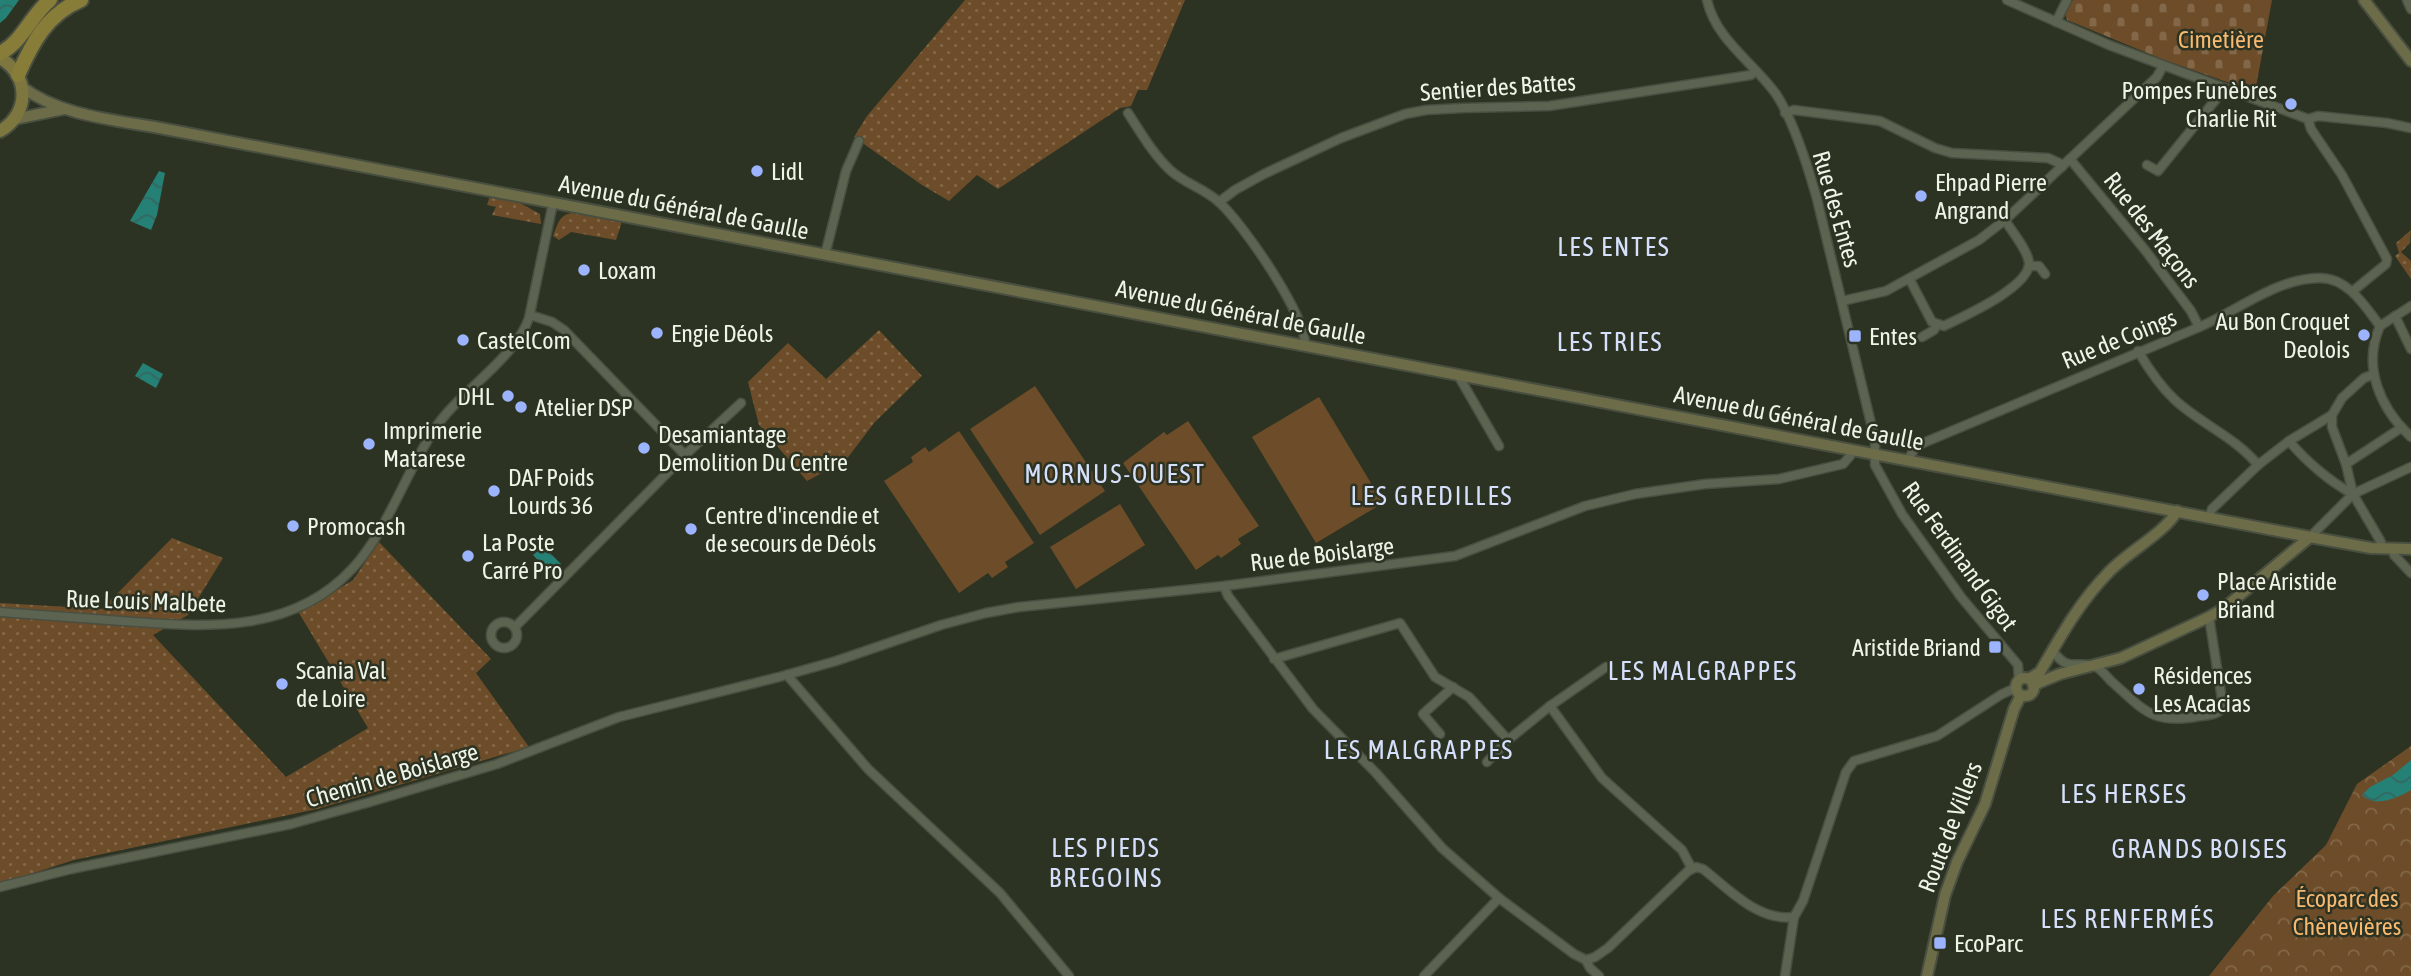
<svg xmlns="http://www.w3.org/2000/svg" width="2411" height="976" font-family="'Asap Condensed',sans-serif">
  <style>
    .grass { fill: url(#grass-dots) }
    .cemetery { fill: url(#cemetery-stones) }
    .park { fill: url(#park-crowns) }
    .garden { fill: #6d4d29 }
    .water { fill: url(#water-waves) }
    .lines { fill: none; stroke-linecap: round; stroke-linejoin: round }
    .minor-casing { stroke: #494f40; stroke-width: 11 }
    .secondary-casing { stroke: #494f40; stroke-width: 14 }
    .primary-casing { stroke: #494f40; stroke-width: 16 }
    .trunk-casing { stroke: #494f40; stroke-width: 18 }
    .minor { stroke: #5c6351; stroke-width: 8 }
    .secondary { stroke: #6c6c48; stroke-width: 10 }
    .primary { stroke: #7d763f; stroke-width: 12 }
    .trunk { stroke: #887c39; stroke-width: 14 }
    .poi-dot { fill: #9cb4fd; stroke: #2c3322; stroke-width: 2.5 }
    .labels { text-anchor: middle; dominant-baseline: central; stroke-width: 5; stroke-linejoin: round; paint-order: stroke }
    .park-label { font-size: 24px; fill: #f8b971; stroke: #2c3322 }
    .street-label { font-size: 24px; fill: #eff4e9; stroke: #2c3322 }
    .poi-label { font-size: 24px; fill: #eff4e9; stroke: #2c3322; text-anchor: start }
    .neighbourhood-label { font-size: 26px; letter-spacing: 2px; fill: #d6e0fc; stroke: #2c3322 }
  </style>
  <defs>
    <pattern id="grass-dots" width="8" height="8" patternUnits="userSpaceOnUse" patternTransform="scale(1.75)"><rect width="8" height="8" fill="#6d4d29"/><path d="M2 2h.1M6 6h.1" fill="none" stroke="#826748" stroke-width="1.8" stroke-linecap="round"/></pattern>
    <pattern id="cemetery-stones" width="16" height="16" patternUnits="userSpaceOnUse" patternTransform="scale(1.75)"><rect width="16" height="16" fill="#6d4d29"/><path d="M2 7V4a2 2 0 0 1 4 0v3zM10 15v-3a2 2 0 0 1 4 0v3z" fill="#826748"/></pattern>
    <pattern id="park-crowns" width="20" height="18" patternUnits="userSpaceOnUse" patternTransform="scale(1.75)"><rect width="20" height="18" fill="#6d4d29"/><path d="M2 6a3 3 0 1 1 6 0M12 15a3 3 0 1 1 6 0" fill="none" stroke="#826748"/></pattern>
    <pattern id="water-waves" width="16" height="10" patternUnits="userSpaceOnUse" patternTransform="scale(1.75)"><rect width="16" height="10" fill="#258075"/><path d="M0 5q4-4 8 0t8 0" fill="none" stroke="#356760"/></pattern>
  </defs>
  <rect width="100%" height="100%" fill="#2c3322"/>
  <!-- grass -->
  <g class="grass">
    <path d="M965 0H1185L1147 90H1138L1131 106 1120 108 998 189 977 175 949 201 922 185 854 137 867 116Z"/>
    <path d="M490 196 520 203 540 214 541 224 492 215 496 207 487 205Z"/>
    <path d="M577 213 622 221 616 240 571 232 559 240 553 236C558 223 560 212 577 213Z"/>
    <path d="M2411 230 2410 243 2401 252 2411 261V279L2395 256 2399 253 2396 243Z"/>
    <path d="M879 330 922 376 874 423 846 460 807 481 759 425 748 382 788 343 826 379Z"/>
    <path d="M172 538 223 558 188 615 153 635 286 777 368 728 299 613 353 580 379 542 491 659 476 673 529 747 317 809 74 860 0 884V603L102 609Z"/>
  </g>
  <!-- cemetery -->
  <path class="cemetery" d="M2073 0H2272L2255 92 2162 59 2067 20 2065 13Z"/>
  <!-- park -->
  <path class="park" d="M2411 746V976H2209L2273 896 2326 845 2357 784Z"/>
  <!-- garden -->
  <g class="garden">
    <path d="M1035 386 1105 491 1040 535 970 429Z"/>
    <path d="M1319 397 1383 503 1316 543 1252 437Z"/>
    <path d="M1188 421 1259 526 1238 539 1241 544 1221 558 1218 555 1196 570 1123 463 1164 432 1167 435Z"/>
    <path d="M959 431 1034 543 1005 562 1008 567 992 578 988 573 959 593 884 481 913 462 911 457 925 447 929 452Z"/>
    <path d="M1120 504 1145 545 1076 589 1050 547Z"/>
  </g>
  <!-- water -->
  <g class="water">
    <path d="M0 0H19L6 18 0 23Z"/>
    <path d="M159 171 165 173 157 215 151 230 130 221Z"/>
    <path d="M143 363 163 374 156 388 135 376Z"/>
    <path d="M543 546 561 564 551 574 533 555Z"/>
    <path d="M2411 760V790C2398 798 2375 808 2362 795L2370 787 2393 775Z"/>
  </g>
  <g class="lines">
    <defs>
      <g id="minor">
        <path d="M1707 0C1716 40 1753 62 1776 94 1794 121 1808 167 1817 199L1875 440V465L1902 514 1961 597 2018 665 2019 680"/>
        <path d="M2007 0 2109 45 2308 119 2311 129 2342 175 2387 259 2386 264 2353 291"/>
        <path d="M2407 0 2411 9"/>
        <path d="M2056 22 2067 0"/>
        <path d="M1128 113C1141 133 1153 154 1170 170 1185 184 1206 189 1220 203 1243 224 1307 316 1305 346"/>
        <path d="M1785 113 1794 110 1880 121 1935 148 1952 153 2048 158 2059 163 2062 167"/>
        <path d="M2308 119 2318 116 2387 123 2411 128"/>
        <path d="M2070 159 2145 250 2191 311 2199 327"/>
        <path d="M2147 165 2158 171 2225 88"/>
        <path d="M1219 202 1235 190 1264 174 1341 138 1405 114 1426 110 1463 108 1549 106 1751 75 1756 71"/>
        <path d="M825 255 846 171 859 141"/>
        <path d="M2029 266H2039L2045 274"/>
        <path d="M1910 280 1932 322 1944 326C1964 316 2030 287 2029 263 2028 250 2012 232 2005 220"/>
        <path d="M1842 301 1886 291 1895 286 1979 240 2005 220 2157 77 2163 66"/>
        <path d="M530 315 552 322 564 330 685 455"/>
        <path d="M2395 316 2411 349"/>
        <path d="M2380 326C2362 367 2380 408 2411 437"/>
        <path d="M1922 337 1934 330 1937 325"/>
        <path d="M2138 351C2148 368 2160 386 2175 400 2201 424 2235 437 2258 465"/>
        <path d="M1458 375 1499 446"/>
        <path d="M2332 415V427L2346 464 2353 494 2381 542 2380 549"/>
        <path d="M2289 441C2306 461 2330 482 2353 494"/>
        <path d="M1908 460 1916 446C2009 406 2103 367 2197 328 2236 312 2276 278 2320 278 2348 278 2365 306 2380 326L2411 306"/>
        <path d="M2346 464 2401 428"/>
        <path d="M2209 518 2212 509 2258 465 2289 441 2332 415 2342 398 2364 378 2372 375"/>
        <path d="M2310 537 2353 494 2411 467"/>
        <path d="M2393 549 2394 555 2411 573"/>
        <path d="M1224 586 1228 596 1313 709 1376 773 1442 848 1499 898"/>
        <path d="M0 612C41 615 82 618 122 621 203 627 291 635 352 569 387 532 407 469 436 427 461 390 514 360 529 318L553 203"/>
        <circle cx="504" cy="635" r="13"/>
        <path d="M515 627 685 455 741 403"/>
        <path d="M2053 651C2069 674 2078 659 2096 667 2101 669 2107 677 2111 681 2145 711 2152 725 2200 716 2209 715 2219 715 2223 706L2209 617"/>
        <path d="M1274 659 1400 623 1435 677 1469 697 1508 740 1550 706 1602 778 1682 850 1692 869"/>
        <path d="M787 675 868 769 1000 893 1069 976"/>
        <path d="M1550 706 1606 667"/>
        <path d="M1440 734 1423 714 1453 687"/>
        <path d="M1487 762 1508 740"/>
        <path d="M0 887 71 869 291 824 370 802 497 764 619 717 779 677 836 661 941 625 986 613 1019 607 1224 586 1455 556 1585 506 1635 494 1705 484 1779 479 1843 464 1850 456 1853 450"/>
        <path d="M1586 960 1590 968 1599 976"/>
        <path d="M1424 976 1499 898 1574 954 1586 960 1595 957 1608 948 1688 871 1696 867 1703 869C1729 889 1758 922 1794 917"/>
        <path d="M1785 976 1794 917 1803 901 1846 772 1854 761 1937 736 2002 694 2016 688"/>
      </g>
      <g id="secondary">
        <path d="M2364 0 2411 61"/>
        <path d="M22 87C62 117 118 120 165 129L2310 537 2371 548 2411 549"/>
        <path d="M15 119 64 109"/>
        <circle cx="2025" cy="687" r="9"/>
        <path d="M2029 679 2040 672C2061 636 2078 604 2108 573 2126 553 2166 532 2177 511"/>
        <path d="M2033 685 2060 674 2121 658 2209 617 2223 609 2310 537"/>
        <path d="M1927 976 1945 895 1957 862 1985 804 2014 709 2021 695"/>
      </g>
      <path id="primary" d="M0 58C30 75 30 114 0 131"/>
      <g id="trunk">
        <path d="M0 53C22 43 31 15 50 0"/>
        <path d="M18 75C32 43 47 14 81 0"/>
      </g>
    </defs>
    <!-- minor casing -->
    <use href="#minor" class="minor-casing"/>
    <!-- secondary casing -->
    <use href="#secondary" class="secondary-casing"/>
    <!-- primary casing -->
    <use href="#primary" class="primary-casing"/>
    <!-- trunk casing -->
    <use href="#trunk" class="trunk-casing"/>
    <!-- minor -->
    <use href="#minor" class="minor"/>
    <!-- secondary -->
    <use href="#secondary" class="secondary"/>
    <!-- primary -->
    <use href="#primary" class="primary"/>
    <!-- trunk -->
    <use href="#trunk" class="trunk"/>
  </g>
  <!-- markers -->
  <g class="poi-dot">
    <circle cx="2291" cy="104" r="7"/>
    <circle cx="757" cy="171" r="7"/>
    <circle cx="1921" cy="196" r="7"/>
    <circle cx="584" cy="270" r="7"/>
    <circle cx="657" cy="333" r="7"/>
    <circle cx="2364" cy="335" r="7"/>
    <rect x="1848" y="329" width="14" height="14" rx="3.5"/>
    <circle cx="463" cy="340" r="7"/>
    <circle cx="508" cy="396" r="7"/>
    <circle cx="521" cy="407" r="7"/>
    <circle cx="369" cy="444" r="7"/>
    <circle cx="644" cy="448" r="7"/>
    <circle cx="494" cy="491" r="7"/>
    <circle cx="293" cy="526" r="7"/>
    <circle cx="691" cy="529" r="7"/>
    <circle cx="468" cy="556" r="7"/>
    <circle cx="2203" cy="595" r="7"/>
    <rect x="1988" y="640" width="14" height="14" rx="3.5"/>
    <circle cx="282" cy="684" r="7"/>
    <circle cx="2139" cy="689" r="7"/>
    <rect x="1933" y="936" width="14" height="14" rx="3.5"/>
  </g>
  <g class="labels">
    <!-- park labels -->
    <g class="park-label">
      <text x="2221" y="39">Cimetière</text>
      <text x="2347" y="898">Écoparc des<tspan x="2347" dy="28">Chènevières</tspan></text>
    </g>
    <!-- street labels -->
    <g class="street-label">
      <text transform="translate(1498 87) rotate(-4)">Sentier des Battes</text>
      <text transform="translate(684 207) rotate(11)">Avenue du Général de Gaulle</text>
      <text transform="translate(1837 209) rotate(74)">Rue des Entes</text>
      <text transform="translate(2152 230) rotate(52)">Rue des Maçons</text>
      <text transform="translate(1241 312) rotate(11)">Avenue du Général de Gaulle</text>
      <text transform="translate(2119 339) rotate(-22)">Rue de Coings</text>
      <text transform="translate(1799 418) rotate(11)">Avenue du Général de Gaulle</text>
      <text transform="translate(1322 554) rotate(-7)">Rue de Boislarge</text>
      <text transform="translate(1960 556) rotate(54)">Rue Ferdinand Gigot</text>
      <text transform="translate(146 601) rotate(2)">Rue Louis Malbete</text>
      <text transform="translate(392 775) rotate(-16)">Chemin de Boislarge</text>
      <text transform="translate(1950 827) rotate(-69)">Route de Villers</text>
    </g>
    <!-- poi labels -->
    <g class="poi-label">
      <text x="2277" y="90" text-anchor="end">Pompes Funèbres<tspan x="2277" dy="28">Charlie Rit</tspan></text>
      <text x="771" y="171">Lidl</text>
      <text x="1935" y="182">Ehpad Pierre<tspan x="1935" dy="28">Angrand</tspan></text>
      <text x="598" y="270">Loxam</text>
      <text x="2350" y="321" text-anchor="end">Au Bon Croquet<tspan x="2350" dy="28">Deolois</tspan></text>
      <text x="671" y="333">Engie Déols</text>
      <text x="1869" y="336">Entes</text>
      <text x="477" y="340">CastelCom</text>
      <text x="494" y="396" text-anchor="end">DHL</text>
      <text x="535" y="407">Atelier DSP</text>
      <text x="383" y="430">Imprimerie<tspan x="383" dy="28">Matarese</tspan></text>
      <text x="658" y="434">Desamiantage<tspan x="658" dy="28">Demolition Du Centre</tspan></text>
      <text x="508" y="477">DAF Poids<tspan x="508" dy="28">Lourds 36</tspan></text>
      <text x="705" y="515">Centre d'incendie et<tspan x="705" dy="28">de secours de Déols</tspan></text>
      <text x="307" y="526">Promocash</text>
      <text x="482" y="542">La Poste<tspan x="482" dy="28">Carré Pro</tspan></text>
      <text x="2217" y="581">Place Aristide<tspan x="2217" dy="28">Briand</tspan></text>
      <text x="1981" y="647" text-anchor="end">Aristide Briand</text>
      <text x="296" y="670">Scania Val<tspan x="296" dy="28">de Loire</tspan></text>
      <text x="2153" y="675">Résidences<tspan x="2153" dy="28">Les Acacias</tspan></text>
      <text x="1954" y="943">EcoParc</text>
    </g>
    <!-- neighbourhood labels -->
    <g class="neighbourhood-label">
      <text x="1614" y="247">LES ENTES</text>
      <text x="1610" y="342">LES TRIES</text>
      <text x="1115" y="474">MORNUS-OUEST</text>
      <text x="1432" y="496">LES GREDILLES</text>
      <text x="1703" y="671">LES MALGRAPPES</text>
      <text x="1419" y="750">LES MALGRAPPES</text>
      <text x="2124" y="794">LES HERSES</text>
      <text x="1106" y="848">LES PIEDS<tspan x="1106" dy="30">BREGOINS</tspan></text>
      <text x="2200" y="849">GRANDS BOISES</text>
      <text x="2128" y="919">LES RENFERMÉS</text>
    </g>
  </g>
</svg>
